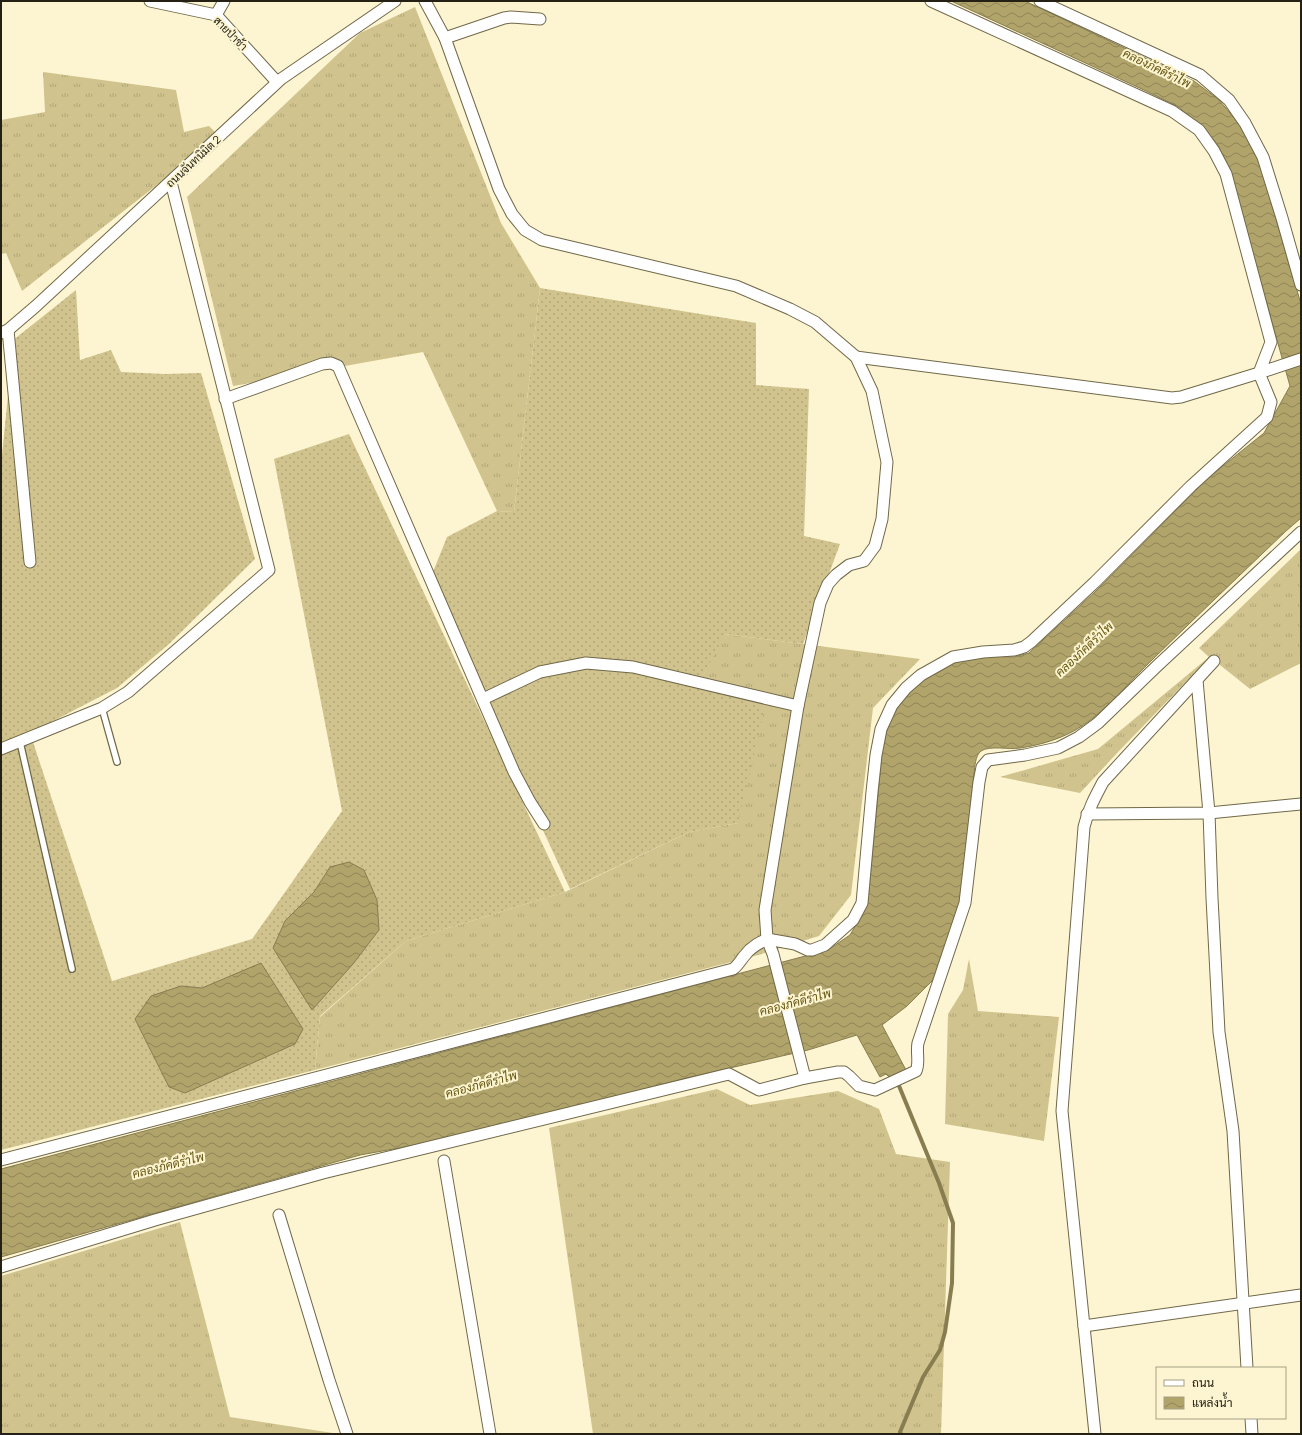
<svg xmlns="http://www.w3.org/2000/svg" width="1302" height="1435" font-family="Manrope,Sarabun,sans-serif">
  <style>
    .grass { fill: url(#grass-tufts) }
    .garden { fill: url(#garden-dots) }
    .water { fill: url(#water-waves); stroke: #877d50 }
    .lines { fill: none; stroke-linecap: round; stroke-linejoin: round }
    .stream { stroke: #877d50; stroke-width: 4 }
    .service-casing { stroke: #706849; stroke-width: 8 }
    .minor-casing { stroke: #706849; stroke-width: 13 }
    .service { stroke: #fff; stroke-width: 5.5 }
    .minor { stroke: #fff; stroke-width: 11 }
    .labels { text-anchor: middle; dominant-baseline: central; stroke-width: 4; stroke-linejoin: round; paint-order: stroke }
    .street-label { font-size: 11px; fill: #242114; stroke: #fdf5d1 }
    .water-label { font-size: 12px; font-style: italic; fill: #665712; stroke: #fdf5d1 }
  </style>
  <defs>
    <pattern id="grass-tufts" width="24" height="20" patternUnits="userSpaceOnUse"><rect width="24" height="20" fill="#d0c38d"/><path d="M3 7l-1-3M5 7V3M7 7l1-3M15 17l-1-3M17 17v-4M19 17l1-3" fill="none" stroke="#b2a779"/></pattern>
    <pattern id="garden-dots" width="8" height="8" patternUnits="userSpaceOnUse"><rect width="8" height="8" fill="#d0c38d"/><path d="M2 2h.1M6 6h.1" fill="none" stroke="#b2a779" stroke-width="1.8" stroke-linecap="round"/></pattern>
    <pattern id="water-waves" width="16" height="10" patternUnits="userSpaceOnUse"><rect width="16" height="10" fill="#b1a46a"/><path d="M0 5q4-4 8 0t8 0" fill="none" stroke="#908556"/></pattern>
  </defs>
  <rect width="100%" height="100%" fill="#fdf5d1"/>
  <!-- grass -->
  <g class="grass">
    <path d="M415 7 501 223 540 288 514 512 497 511 423 352 233 386 187 197 360 33Z"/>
    <path d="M43 72 176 90 184 132 209 126 215 132 167 177 22 291 6 253 1 254V120L45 112Z"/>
    <path d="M1301 549V663L1250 689 1210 657 1119 751 1080 793 1000 777 1098 749 1209 657 1199 648Z"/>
    <path d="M724 634 920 659 873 708 851 895 819 936 758 955 315 1070 320 1017 406 941 565 892 689 832 738 823 698 685Z"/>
    <path d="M969 959 978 1011 1059 1017 1044 1141 945 1124 948 1014 963 990Z"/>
    <path d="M717 1089 750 1105 838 1091 879 1109 896 1154 950 1162 941 1434H593L549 1128Z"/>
    <path d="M180 1222 230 1417 339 1434H1V1276Z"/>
  </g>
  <!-- garden -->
  <g class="garden">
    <path d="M540 288 756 323V385L809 389 804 536 840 544 803 644 725 634 698 685 765 708 738 823 689 832 570 889 429 582 447 537 497 511 514 512Z"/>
    <path d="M76 290 80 360 111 350 121 372 165 374 201 373 255 559 169 644 117 688 30 733 112 981 252 939 342 811 274 459 349 434 565 892 406 941 320 1016 315 1070 1 1150V465L9 385 7 345Z"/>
  </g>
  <!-- water -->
  <g class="water">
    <path d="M951 1H1025L1194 81 1219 100 1240 125 1258 158 1301 304V518L1286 531C1241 574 1197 616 1153 659 1130 681 1108 709 1082 726 1064 738 1041 745 1020 748 1009 750 990 745 981 751 975 756 975 766 974 774L960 905 942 965 932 981 907 1006 882 1025 906 1070 890 1078 886 1074 880 1077 857 1035 808 1050 682 1079 477 1134 360 1155 1 1257V1169L828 950 850 935 863 913 868 900 883 742 892 716 902 699 915 685 936 670 961 659 989 656 1014 657 1029 653 1095 592 1208 478 1264 433 1290 386 1228 167 1218 145 1203 127 1177 106 1144 90Z"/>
    <path d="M349 862 364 870 377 900 379 930 353 964 312 1010 273 948 285 921 314 892 330 867Z"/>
    <path d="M261 963 303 1029 295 1044 185 1093 169 1087 135 1019 151 996 181 986 202 988Z"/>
  </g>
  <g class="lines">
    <!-- stream -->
    <path class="stream" d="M897 1081 939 1183 953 1223 952 1283 945 1332 940 1350 923 1377 900 1432 901 1434"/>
    <defs>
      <g id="service">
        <path d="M102 708 117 762"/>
        <path d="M20 742 72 969"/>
      </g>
      <g id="minor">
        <path d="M150 1 216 15 277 82"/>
        <path d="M425 1 445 38 499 189 512 214 525 230 542 240 736 286 790 309 815 322 856 357 872 391 887 462 882 519 875 546 864 561 849 565 836 575 828 584 820 603 798 706 765 910 767 939 773 954 805 1078"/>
        <path d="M1040 1 1200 75 1229 100 1245 123 1263 157 1282 218 1301 285"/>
        <path d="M216 15 224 1"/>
        <path d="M445 38 504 18 511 17 540 19"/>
        <path d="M8 330 30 562"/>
        <path d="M1 333 8 330 36 306 281 79 395 1"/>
        <path d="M856 357 1172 398 1181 397 1259 373 1271 342 1226 174 1214 151 1199 130 1172 111 931 1"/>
        <path d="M225 399 322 364 331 363 338 366 514 772 530 802 544 824"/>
        <path d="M1197 680 1209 813 1212 898 1219 1032 1233 1131 1247 1368"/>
        <path d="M483 699 540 672 586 663 633 667 798 706"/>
        <path d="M1 749 102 708 128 692 269 570 171 182"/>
        <path d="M1087 814 1209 813 1301 804"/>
        <path d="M1 1160 733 969C739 965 741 959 746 954 751 947 759 943 767 939L795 944 808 950H812L825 945 853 920 862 903 872 792 876 755 881 729 892 705 906 688 921 675 953 657 983 652 1014 650 1024 647 1031 642 1095 582 1191 486 1267 417 1271 402 1259 373 1301 359"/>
        <path d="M444 1161 490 1434"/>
        <path d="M279 1215 329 1380 347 1434"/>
        <path d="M1 1267 155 1220 323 1173 729 1074 759 1090 805 1078 838 1072H844L849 1076 859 1086 875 1090 916 1071C920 1063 916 1052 918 1043L965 903 979 782 982 767 988 760 1025 755 1058 748 1079 737 1098 723 1157 666 1301 532"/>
        <path d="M1084 1326 1301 1295"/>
        <path d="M1251 1418 1252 1434"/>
        <path d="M1095 1434 1062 1111 1084 827C1088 810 1095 797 1103 782L1214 661"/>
      </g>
    </defs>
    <!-- service casing -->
    <use href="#service" class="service-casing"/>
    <!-- minor casing -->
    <use href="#minor" class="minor-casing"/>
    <!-- service -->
    <use href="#service" class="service"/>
    <!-- minor -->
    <use href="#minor" class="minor"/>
  </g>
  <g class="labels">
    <!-- street labels -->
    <g class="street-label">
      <text transform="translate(231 33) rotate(45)">สายป่าช้า</text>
      <text transform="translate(193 161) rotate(-43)">ถนนจันทนิมิต 2</text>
    </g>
    <!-- water labels -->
    <g class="water-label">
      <text transform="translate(1157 68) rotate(26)">คลองภัคดีรำไพ</text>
      <text transform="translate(1084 649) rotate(-43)">คลองภัคดีรำไพ</text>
      <text transform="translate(795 1002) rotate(-15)">คลองภัคดีรำไพ</text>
      <text transform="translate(481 1084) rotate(-15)">คลองภัคดีรำไพ</text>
      <text transform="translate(168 1165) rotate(-14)">คลองภัคดีรำไพ</text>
    </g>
  </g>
  <!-- border -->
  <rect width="1302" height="1435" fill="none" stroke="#242114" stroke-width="4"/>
  <!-- legend -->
  <rect x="1156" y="1367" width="130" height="52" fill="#fdf5d1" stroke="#a6a085"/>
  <rect x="1164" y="1380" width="20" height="6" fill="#ffffff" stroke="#a6a085"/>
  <text x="1192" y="1387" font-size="12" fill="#242114">ถนน</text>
  <rect x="1164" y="1397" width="20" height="12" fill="url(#water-waves)" stroke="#a6a085"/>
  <text x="1192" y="1407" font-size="12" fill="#242114">แหล่งน้ำ</text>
</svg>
